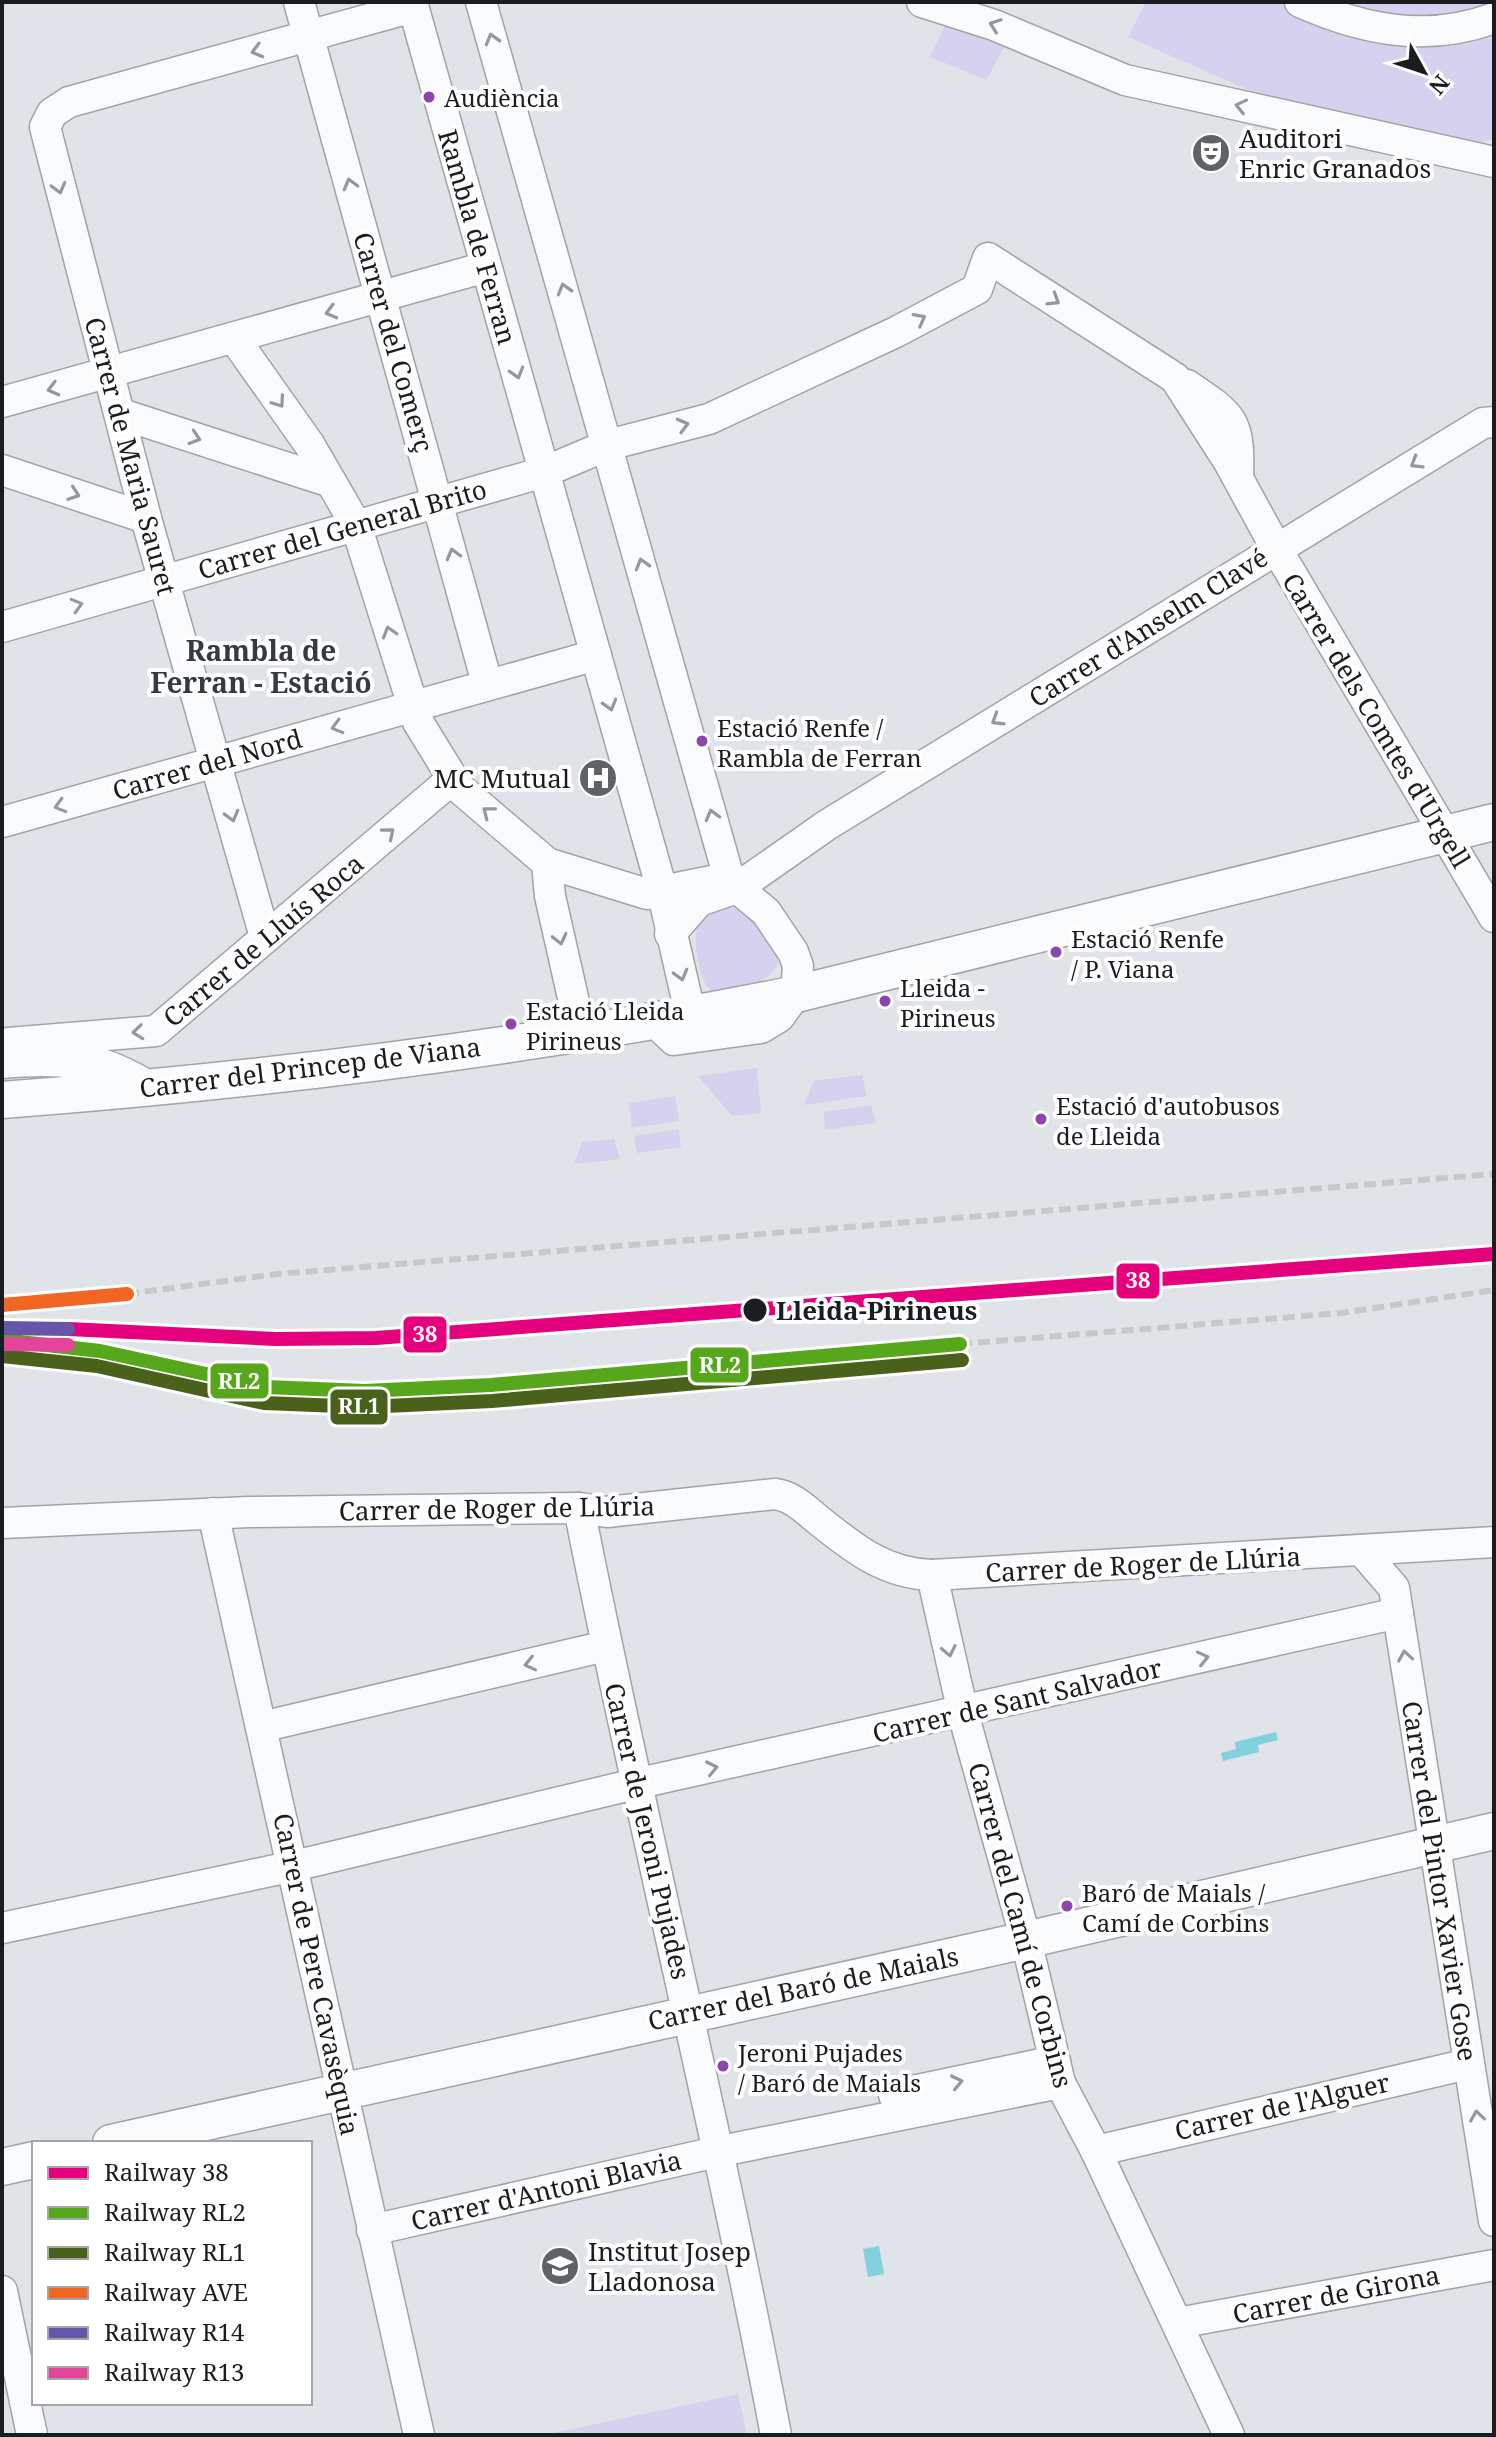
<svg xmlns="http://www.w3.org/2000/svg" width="1496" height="2437" font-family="'Noto Serif',serif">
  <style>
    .green { fill: #d5d1ef }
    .water { fill: #81d2de }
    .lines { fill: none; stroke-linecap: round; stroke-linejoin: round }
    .minor-casing { stroke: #a1a4a7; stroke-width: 33 }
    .major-casing { stroke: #a1a4a7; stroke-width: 39 }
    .minor { stroke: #fafbfc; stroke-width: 30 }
    .major { stroke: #fafbfc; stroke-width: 36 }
    .rail { stroke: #c6c8c9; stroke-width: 6; stroke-dasharray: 12 6; stroke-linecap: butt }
    .rail-1-casing { stroke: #fff; stroke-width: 20 }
    .rail-2-casing { stroke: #fff; stroke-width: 20 }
    .rail-3-casing { stroke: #fff; stroke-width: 20 }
    .rail-4-casing { stroke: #fff; stroke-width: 20 }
    .rail-5-casing { stroke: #fff; stroke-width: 20 }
    .rail-6-casing { stroke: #fff; stroke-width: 20 }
    .rail-1 { stroke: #e5007d; stroke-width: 14 }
    .rail-2 { stroke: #56a71b; stroke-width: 14 }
    .rail-3 { stroke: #4a611c; stroke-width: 14 }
    .rail-4 { stroke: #f26522; stroke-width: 14 }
    .rail-5 { stroke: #6556ac; stroke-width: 14 }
    .rail-6 { stroke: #e5449c; stroke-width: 14 }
    .oneway { stroke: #959799 }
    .bus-dot { fill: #8e44ad; stroke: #fff; stroke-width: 3 }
    .stop-dot { fill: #1a1d20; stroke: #fff; stroke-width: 3 }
    .labels { text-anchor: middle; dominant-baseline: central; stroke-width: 8; stroke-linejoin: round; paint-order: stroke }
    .bus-label { font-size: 24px; fill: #1a1d20; stroke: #fff; text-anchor: start }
    .poi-label { font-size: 26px; fill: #1a1d20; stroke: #fff; text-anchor: start }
    .street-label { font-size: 26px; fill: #1a1d20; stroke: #fff }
    .stop-label { font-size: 26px; font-weight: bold; fill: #1a1d20; stroke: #fff; text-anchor: start }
    .neighbourhood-label { font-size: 28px; font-weight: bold; fill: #343a40; stroke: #fff }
    .line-badge { stroke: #fff; stroke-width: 3 }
    .badge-label { font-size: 22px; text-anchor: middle; font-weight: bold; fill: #fff }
  </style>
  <rect width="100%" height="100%" fill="#e0e4e8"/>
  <!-- green -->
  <g class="green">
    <path d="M1146 2H1289L1494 30V138L1480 143 1339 116 1260 95 1128 37Z"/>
    <path d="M1315 2H1494V13L1439 27Z"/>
    <path d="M948 19 1007 41 987 80 930 57Z"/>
    <path d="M725 905 748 914 778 958C777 984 735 991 714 993 699 986 691 937 699 922 704 913 715 909 725 905Z"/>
    <path d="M757 1068 761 1113 732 1116 698 1076Z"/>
    <path d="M862 1075 867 1096 804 1105 814 1081Z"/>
    <path d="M675 1096 679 1121 632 1128 629 1103Z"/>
    <path d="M871 1105 876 1123 825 1130 824 1112Z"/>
    <path d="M679 1129 681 1147 637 1153 634 1136Z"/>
    <path d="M614 1139 620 1159 574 1164 582 1142Z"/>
    <path d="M738 2394 747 2435H544Z"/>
  </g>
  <!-- water -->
  <g class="water">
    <path d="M1276 1732 1278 1740 1258 1745 1259 1752 1223 1761 1221 1753 1236 1749 1235 1742Z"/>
    <path d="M879 2246 884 2274 868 2277 863 2249Z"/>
  </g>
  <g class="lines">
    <defs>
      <g id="minor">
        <path d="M299 2 487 683"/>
        <path d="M412 2 662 890 691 1017 707 1031"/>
        <path d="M481 2 727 871 737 888"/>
        <path d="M922 2 994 25 1125 80 1494 162"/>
        <path d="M1300 2C1363 30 1428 43 1494 18"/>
        <path d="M234 338 309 444 356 525 418 722 458 787 547 863 647 894 712 881 737 888 766 912 793 952 798 966 796 994 779 1017 761 1028 674 1040 655 1022"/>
        <path d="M1187 385C1233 416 1240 420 1238 477"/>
        <path d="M2 402 486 267"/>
        <path d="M121 414 331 482"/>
        <path d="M2 470 146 518"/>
        <path d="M2 627 544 472 608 445 709 419 896 332 977 289 988 258 1175 378 1229 462 1276 548 1494 917"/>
        <path d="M2 822 596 655"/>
        <path d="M547 863 550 896 581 1033"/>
        <path d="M670 934 699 901 737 888 827 825 1483 423 1494 422"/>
        <path d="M265 937 146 518 45 127 52 113 69 102 413 7"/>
        <path d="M8 1043 156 1031 451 780"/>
        <path d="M579 1508C640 1818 717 2124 776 2435"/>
        <path d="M213 1513 419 2435"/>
        <path d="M2 1523 249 1512 579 1508 607 1512 775 1494C792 1496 805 1509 817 1519 853 1548 885 1574 932 1575L1494 1542"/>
        <path d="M1363 1552 1394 1588 1494 2221"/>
        <path d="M932 1575 963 1713 1026 1940 1060 2083 1096 2151 1229 2435"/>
        <path d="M261 1727 606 1646"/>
        <path d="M2 1928 294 1866 635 1784 1398 1613"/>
        <path d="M894 2095 1055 2061"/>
        <path d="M1096 2151 1468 2064"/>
        <path d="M372 2230 721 2151 1060 2083"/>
        <path d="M2 2291 32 2435"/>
        <path d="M1178 2323 1494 2265"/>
      </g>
      <g id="major">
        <path d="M2 1060C60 1055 93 1057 144 1087"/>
        <path d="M2 1100C267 1080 535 1047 796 994L1494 822"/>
        <path d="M111 2143 1026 1940 1494 1831"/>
        <path d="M2 2167 34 2160"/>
      </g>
    </defs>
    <!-- minor casing -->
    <use href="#minor" class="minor-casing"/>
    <!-- major casing -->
    <use href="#major" class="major-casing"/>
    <!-- minor -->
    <use href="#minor" class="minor"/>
    <!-- major -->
    <use href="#major" class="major"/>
    <!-- rail -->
    <g class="rail">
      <path d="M127 1294 277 1274 1494 1174"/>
      <path d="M960 1344 1341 1313 1494 1290"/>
    </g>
    <defs>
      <path id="rail-1" d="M68 1329 276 1339 376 1338 1494 1254"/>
      <path id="rail-2" d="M2 1340 100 1351 266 1387 365 1391 491 1385 960 1344"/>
      <path id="rail-3" d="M2 1356 97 1366 264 1403 365 1407 492 1401 962 1360"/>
      <path id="rail-4" d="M2 1305 127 1294"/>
      <path id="rail-5" d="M2 1328 68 1329"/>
      <path id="rail-6" d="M2 1344 68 1345"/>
    </defs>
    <!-- rail-1 casing -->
    <use href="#rail-1" class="rail-1-casing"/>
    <!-- rail-2 casing -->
    <use href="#rail-2" class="rail-2-casing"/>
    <!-- rail-3 casing -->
    <use href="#rail-3" class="rail-3-casing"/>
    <!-- rail-4 casing -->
    <use href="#rail-4" class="rail-4-casing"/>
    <!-- rail-5 casing -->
    <use href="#rail-5" class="rail-5-casing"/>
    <!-- rail-6 casing -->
    <use href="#rail-6" class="rail-6-casing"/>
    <!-- rail-1 -->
    <use href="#rail-1" class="rail-1"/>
    <!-- rail-2 -->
    <use href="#rail-2" class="rail-2"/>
    <!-- rail-3 -->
    <use href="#rail-3" class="rail-3"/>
    <!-- rail-4 -->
    <use href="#rail-4" class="rail-4"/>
    <!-- rail-5 -->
    <use href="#rail-5" class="rail-5"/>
    <!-- rail-6 -->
    <use href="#rail-6" class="rail-6"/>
  </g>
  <!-- one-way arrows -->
  <defs><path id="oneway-chevron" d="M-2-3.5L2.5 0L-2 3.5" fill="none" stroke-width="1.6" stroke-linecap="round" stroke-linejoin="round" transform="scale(2)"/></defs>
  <g class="oneway">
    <use href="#oneway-chevron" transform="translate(995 25) rotate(-160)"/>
    <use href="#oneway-chevron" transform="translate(492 39) rotate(-106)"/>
    <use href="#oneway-chevron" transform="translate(257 51) rotate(165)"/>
    <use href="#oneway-chevron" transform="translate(1241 106) rotate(-167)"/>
    <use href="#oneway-chevron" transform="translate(350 184) rotate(-105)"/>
    <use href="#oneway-chevron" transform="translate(59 188) rotate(75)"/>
    <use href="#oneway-chevron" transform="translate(564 289) rotate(-106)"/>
    <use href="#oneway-chevron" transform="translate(1054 300) rotate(32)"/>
    <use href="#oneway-chevron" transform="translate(331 312) rotate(165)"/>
    <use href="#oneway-chevron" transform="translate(920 319) rotate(-28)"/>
    <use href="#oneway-chevron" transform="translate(517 373) rotate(74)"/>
    <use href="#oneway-chevron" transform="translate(53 389) rotate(165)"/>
    <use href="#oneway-chevron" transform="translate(279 402) rotate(55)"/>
    <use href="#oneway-chevron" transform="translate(683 425) rotate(-15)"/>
    <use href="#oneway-chevron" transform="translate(195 438) rotate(18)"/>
    <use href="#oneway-chevron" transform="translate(1416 463) rotate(149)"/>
    <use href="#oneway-chevron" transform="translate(74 494) rotate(19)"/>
    <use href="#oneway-chevron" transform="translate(453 554) rotate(-105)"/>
    <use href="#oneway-chevron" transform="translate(642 564) rotate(-106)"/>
    <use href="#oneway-chevron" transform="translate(77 605) rotate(-16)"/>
    <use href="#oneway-chevron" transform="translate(389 632) rotate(-107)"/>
    <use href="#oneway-chevron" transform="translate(610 705) rotate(74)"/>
    <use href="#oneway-chevron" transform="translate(997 720) rotate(148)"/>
    <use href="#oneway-chevron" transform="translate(337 727) rotate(164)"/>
    <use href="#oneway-chevron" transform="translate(60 806) rotate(164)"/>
    <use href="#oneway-chevron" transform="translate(488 812) rotate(-142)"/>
    <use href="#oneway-chevron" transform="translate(712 815) rotate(-105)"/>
    <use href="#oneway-chevron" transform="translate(232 816) rotate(75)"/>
    <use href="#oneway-chevron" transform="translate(389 833) rotate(-40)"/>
    <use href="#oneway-chevron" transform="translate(560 939) rotate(77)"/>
    <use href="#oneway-chevron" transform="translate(681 975) rotate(75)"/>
    <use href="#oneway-chevron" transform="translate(138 1032) rotate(174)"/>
    <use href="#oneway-chevron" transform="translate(949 1651) rotate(78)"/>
    <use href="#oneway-chevron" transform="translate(1405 1656) rotate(-99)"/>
    <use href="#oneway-chevron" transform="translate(1203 1658) rotate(-13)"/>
    <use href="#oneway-chevron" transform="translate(530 1664) rotate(167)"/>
    <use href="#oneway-chevron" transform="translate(712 1768) rotate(-12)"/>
    <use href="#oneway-chevron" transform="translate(957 2082) rotate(-12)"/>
    <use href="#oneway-chevron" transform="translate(1477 2116) rotate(-99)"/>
  </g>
  <!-- icons -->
  <defs>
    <symbol id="theatre-disc" viewBox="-11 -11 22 22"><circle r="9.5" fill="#5f6366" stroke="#fff"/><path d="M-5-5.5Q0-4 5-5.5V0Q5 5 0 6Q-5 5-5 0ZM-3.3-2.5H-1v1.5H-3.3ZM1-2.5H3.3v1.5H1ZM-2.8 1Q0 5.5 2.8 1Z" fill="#fff"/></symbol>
    <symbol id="hospital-disc" viewBox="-11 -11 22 22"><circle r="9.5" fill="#5f6366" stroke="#fff"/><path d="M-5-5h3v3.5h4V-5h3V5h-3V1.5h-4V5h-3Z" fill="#fff"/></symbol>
    <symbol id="school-disc" viewBox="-11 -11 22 22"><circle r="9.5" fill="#5f6366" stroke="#fff"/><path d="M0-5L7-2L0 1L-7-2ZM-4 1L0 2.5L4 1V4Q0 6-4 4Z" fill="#fff"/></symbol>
  </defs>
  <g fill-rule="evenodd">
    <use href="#theatre-disc" x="1189" y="131" width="44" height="44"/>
    <use href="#hospital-disc" x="576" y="756" width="44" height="44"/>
    <use href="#school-disc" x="538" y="2244" width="44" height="44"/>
  </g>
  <!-- markers -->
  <g class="bus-dot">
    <circle cx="429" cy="97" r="7"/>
    <circle cx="702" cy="741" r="7"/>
    <circle cx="1056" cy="952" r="7"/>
    <circle cx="885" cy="1001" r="7"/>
    <circle cx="511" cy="1024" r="7"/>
    <circle cx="1041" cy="1119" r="7"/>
    <circle cx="1067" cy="1906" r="7"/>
    <circle cx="723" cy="2066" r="7"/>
  </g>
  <circle class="stop-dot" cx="755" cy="1310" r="13"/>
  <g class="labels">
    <!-- bus labels -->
    <g class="bus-label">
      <text x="444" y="97">Audiència</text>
      <text x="717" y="727">Estació Renfe /<tspan x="717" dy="30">Rambla de Ferran</tspan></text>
      <text x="1071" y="938">Estació Renfe<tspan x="1071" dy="30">/ P. Viana</tspan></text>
      <text x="900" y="987">Lleida -<tspan x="900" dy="30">Pirineus</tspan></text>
      <text x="526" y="1010">Estació Lleida<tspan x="526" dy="30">Pirineus</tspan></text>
      <text x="1056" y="1105">Estació d'autobusos<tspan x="1056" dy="30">de Lleida</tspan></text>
      <text x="1082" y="1892">Baró de Maials /<tspan x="1082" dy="30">Camí de Corbins</tspan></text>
      <text x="738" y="2052">Jeroni Pujades<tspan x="738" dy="30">/ Baró de Maials</tspan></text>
    </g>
    <!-- poi labels -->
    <g class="poi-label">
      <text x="1239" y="138">Auditori<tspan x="1239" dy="30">Enric Granados</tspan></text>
      <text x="570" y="778" text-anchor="end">MC Mutual</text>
      <text x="588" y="2251">Institut Josep<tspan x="588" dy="30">Lladonosa</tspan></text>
    </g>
    <!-- street labels -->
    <g class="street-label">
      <text transform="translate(478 237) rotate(74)">Rambla de Ferran</text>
      <text transform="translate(394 342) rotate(74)">Carrer del Comerç</text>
      <text transform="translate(131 456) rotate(75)">Carrer de Maria Sauret</text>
      <text transform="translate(342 529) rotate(-16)">Carrer del General Brito</text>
      <text transform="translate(1148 627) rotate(-32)">Carrer d'Anselm Clavé</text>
      <text transform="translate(1377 720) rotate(59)">Carrer dels Comtes d'Urgell</text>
      <text transform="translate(207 764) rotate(-16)">Carrer del Nord</text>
      <text transform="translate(263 940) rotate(-40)">Carrer de Lluís Roca</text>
      <text transform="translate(310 1067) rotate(-7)">Carrer del Princep de Viana</text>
      <text transform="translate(497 1508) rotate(-1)">Carrer de Roger de Llúria</text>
      <text transform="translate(1143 1564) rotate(-3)">Carrer de Roger de Llúria</text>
      <text transform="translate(1017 1700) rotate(-13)">Carrer de Sant Salvador</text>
      <text transform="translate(648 1831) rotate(77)">Carrer de Jeroni Pujades</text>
      <text transform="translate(1440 1881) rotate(81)">Carrer del Pintor Xavier Gose</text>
      <text transform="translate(1021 1925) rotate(75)">Carrer del Camí de Corbins</text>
      <text transform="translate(317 1974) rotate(78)">Carrer de Pere Cavasèquia</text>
      <text transform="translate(803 1988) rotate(-12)">Carrer del Baró de Maials</text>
      <text transform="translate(1282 2106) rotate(-13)">Carrer de l'Alguer</text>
      <text transform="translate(546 2190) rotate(-13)">Carrer d'Antoni Blavia</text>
      <text transform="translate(1336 2294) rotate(-11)">Carrer de Girona</text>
    </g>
    <!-- stop labels -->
    <g class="stop-label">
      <text x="776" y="1310">Lleida-Pirineus</text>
    </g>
    <!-- neighbourhood labels -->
    <g class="neighbourhood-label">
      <text x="261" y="650">Rambla de<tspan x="261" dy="32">Ferran - Estació</tspan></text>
    </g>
  </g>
  <g class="line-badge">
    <rect x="1115" y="1262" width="46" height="38" rx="8" fill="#e5007d"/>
    <rect x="402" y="1315" width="46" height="39" rx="8" fill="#e5007d"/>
    <rect x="689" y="1346" width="61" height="38" rx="8" fill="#56a71b"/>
    <rect x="209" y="1362" width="61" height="38" rx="8" fill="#56a71b"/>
    <rect x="329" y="1388" width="60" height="38" rx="8" fill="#4a611c"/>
  </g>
  <g class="badge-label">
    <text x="1138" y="1288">38</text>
    <text x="425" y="1342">38</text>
    <text x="720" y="1373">RL2</text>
    <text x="239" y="1389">RL2</text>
    <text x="359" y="1414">RL1</text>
  </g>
  <!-- border -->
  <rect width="1496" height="2437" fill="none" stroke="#1a1d20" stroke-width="8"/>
  <!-- legend -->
  <rect x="32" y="2141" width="280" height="264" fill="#ffffff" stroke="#a3a5a6" stroke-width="2"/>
  <rect x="48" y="2167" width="40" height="12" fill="#e5007d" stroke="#a3a5a6" stroke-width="2"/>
  <text x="104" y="2181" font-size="24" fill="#1a1d20">Railway 38</text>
  <rect x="48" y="2207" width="40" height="12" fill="#56a71b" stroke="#a3a5a6" stroke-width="2"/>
  <text x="104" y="2221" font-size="24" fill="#1a1d20">Railway RL2</text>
  <rect x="48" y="2247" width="40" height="12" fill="#4a611c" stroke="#a3a5a6" stroke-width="2"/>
  <text x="104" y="2261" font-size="24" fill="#1a1d20">Railway RL1</text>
  <rect x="48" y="2287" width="40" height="12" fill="#f26522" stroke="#a3a5a6" stroke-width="2"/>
  <text x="104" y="2301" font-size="24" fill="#1a1d20">Railway AVE</text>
  <rect x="48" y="2327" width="40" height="12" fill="#6556ac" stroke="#a3a5a6" stroke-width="2"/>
  <text x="104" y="2341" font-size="24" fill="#1a1d20">Railway R14</text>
  <rect x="48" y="2367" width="40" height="12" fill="#e5449c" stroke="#a3a5a6" stroke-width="2"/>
  <text x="104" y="2381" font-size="24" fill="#1a1d20">Railway R13</text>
  <!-- north arrow -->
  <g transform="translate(1424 72) rotate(130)" stroke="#ffffff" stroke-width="6" paint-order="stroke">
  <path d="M0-6L14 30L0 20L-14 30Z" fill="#1a1d20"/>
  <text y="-12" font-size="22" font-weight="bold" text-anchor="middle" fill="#1a1d20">N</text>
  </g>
</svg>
